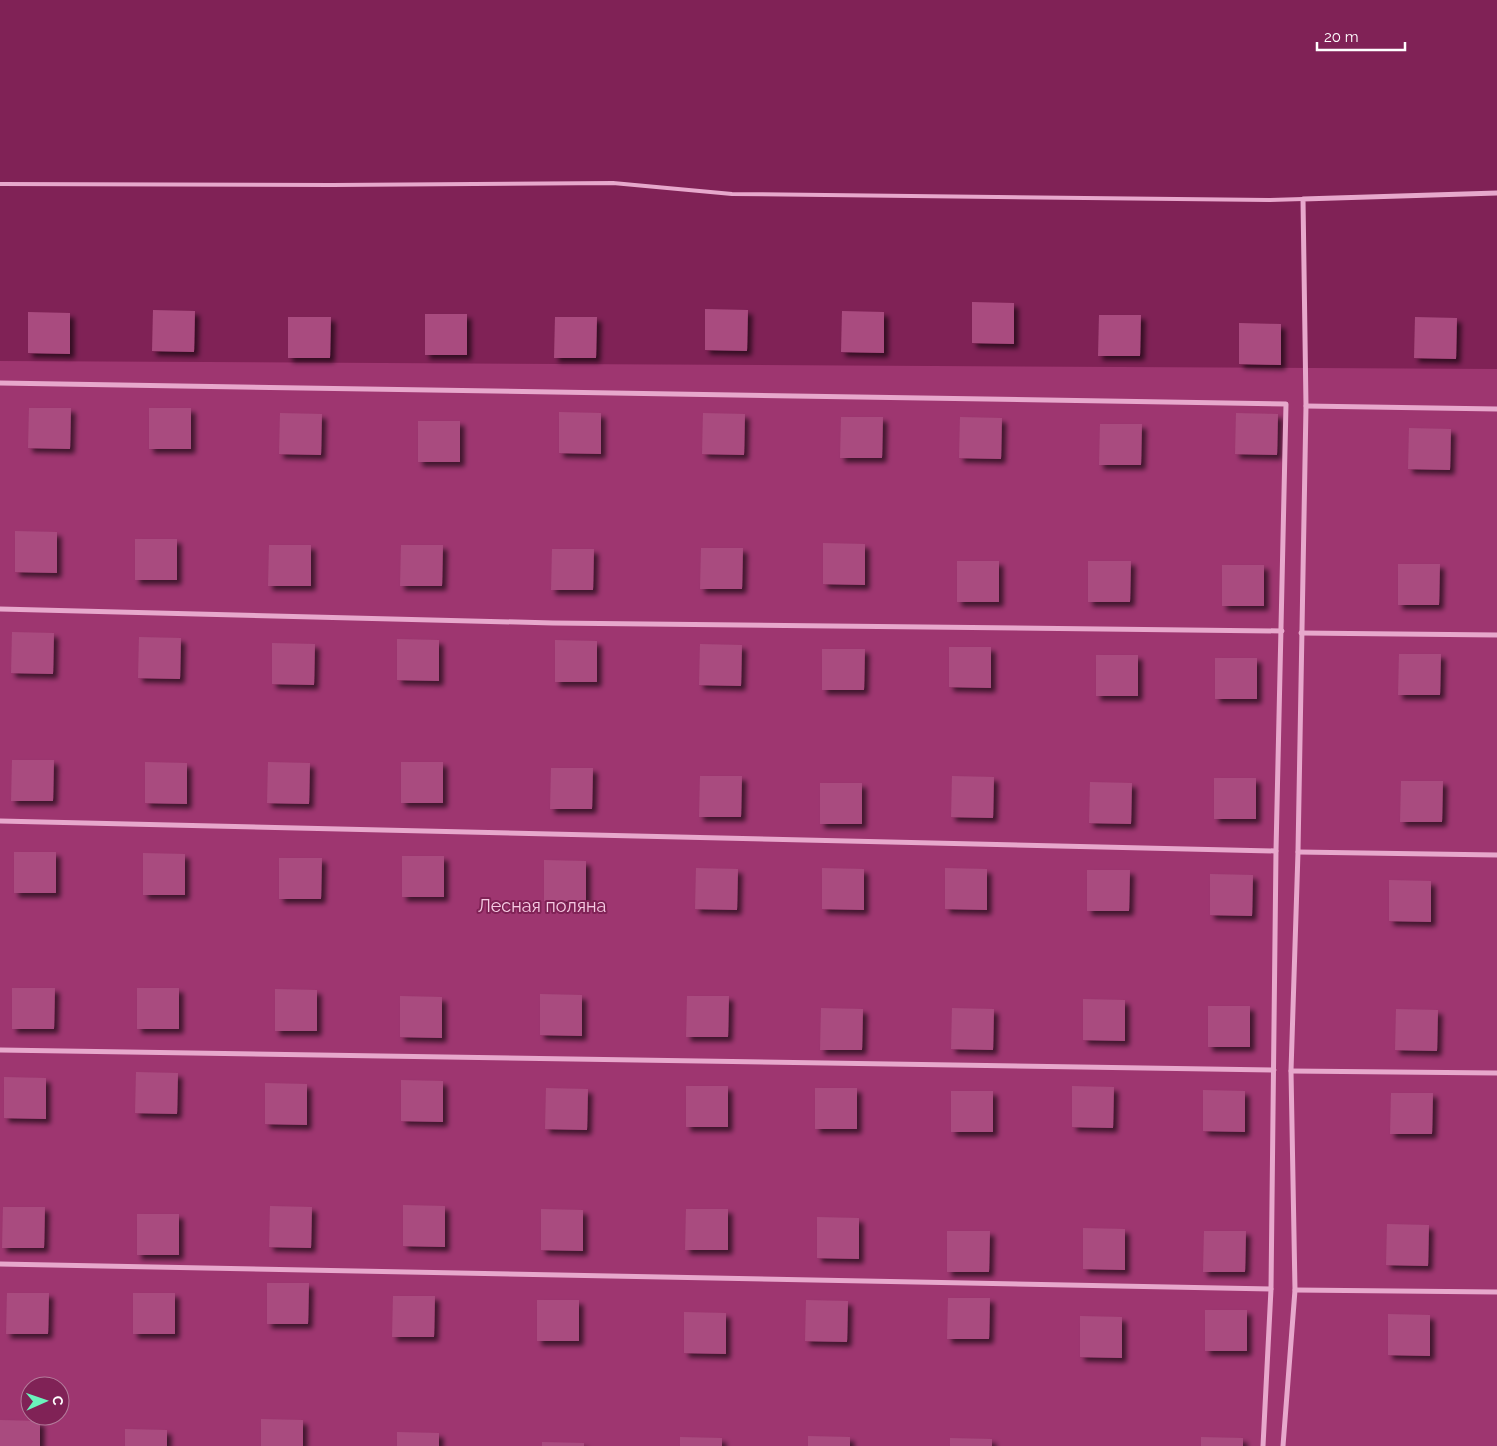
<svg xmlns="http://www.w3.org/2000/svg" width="1497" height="1446" font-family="Raleway,sans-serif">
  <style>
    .green { fill: #9e3670; fill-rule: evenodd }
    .building { fill: #a94b7f; filter: url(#shadow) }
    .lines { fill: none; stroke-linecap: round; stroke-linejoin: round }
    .lane { stroke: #e7a8cc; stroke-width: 4 }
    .street { stroke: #e7a8cc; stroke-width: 5 }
    .labels { text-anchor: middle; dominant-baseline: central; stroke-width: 4; stroke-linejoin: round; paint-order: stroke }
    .park-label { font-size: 18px; fill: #f6cbe3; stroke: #802256 }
  </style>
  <defs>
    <filter id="shadow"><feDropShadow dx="4.5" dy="4.5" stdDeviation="2.5" flood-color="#0009"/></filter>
  </defs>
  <rect width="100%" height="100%" fill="#802256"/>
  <!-- green -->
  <path class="green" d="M0 361 1497 369V1446H0ZM30 1386H60V1416H30Z"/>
  <!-- building -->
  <g class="building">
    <path d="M972 302 1014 303V344L972 343Z"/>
    <path d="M705 309 748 310 747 351 705 350Z"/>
    <path d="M153 310 195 311 194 352 152 351Z"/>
    <path d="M842 311 884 312V353L841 352Z"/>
    <path d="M28 312 70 313V354L28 353Z"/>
    <rect x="425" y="314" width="42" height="41"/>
    <path d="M1099 315H1141L1140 356H1098Z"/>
    <path d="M288 317H331L330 358H288Z"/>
    <path d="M555 317H597L596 358H554Z"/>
    <path d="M1415 317 1457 318 1456 359 1414 358Z"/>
    <path d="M1239 323 1281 324V365L1239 364Z"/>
    <path d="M29 408H71L70 449 28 448Z"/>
    <rect x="149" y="408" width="42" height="41"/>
    <path d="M559 412 601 413V454L559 453Z"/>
    <path d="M280 413 322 414 321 455 279 454Z"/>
    <path d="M703 413 745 414 744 455 702 454Z"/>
    <path d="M1236 413 1278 414 1277 455 1235 454Z"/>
    <path d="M841 417H883L882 458H840Z"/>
    <path d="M960 417 1002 418 1001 459 959 458Z"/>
    <rect x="418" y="421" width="42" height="41"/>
    <path d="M1100 424H1142L1141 465H1099Z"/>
    <path d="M1409 428 1451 429 1450 470 1408 469Z"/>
    <path d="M15 531 57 532V573L15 572Z"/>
    <rect x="135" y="539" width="42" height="41"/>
    <path d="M823 543 865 544V585L823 584Z"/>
    <path d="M269 545H311V586H268Z"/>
    <path d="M401 545H443L442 586H400Z"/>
    <path d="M701 548H743L742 589H700Z"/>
    <path d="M552 549H594L593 590H551Z"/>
    <rect x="957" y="561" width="42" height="41"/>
    <path d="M1088 561H1131L1130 602H1088Z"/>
    <path d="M1398 564H1440L1439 605H1398Z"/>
    <rect x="1222" y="565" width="42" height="41"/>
    <path d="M12 632 54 633 53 674 11 673Z"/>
    <path d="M139 637 181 638 180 679 138 678Z"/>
    <path d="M397 639 439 640V681L397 680Z"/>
    <path d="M555 640 597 641V682H555Z"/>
    <path d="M272 643 315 644 314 685 272 684Z"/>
    <path d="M700 644 742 645 741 686 699 685Z"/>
    <path d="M949 647H991V688L949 687Z"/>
    <path d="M822 649H865L864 690H822Z"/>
    <path d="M1399 654H1441L1440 695H1398Z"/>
    <rect x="1096" y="655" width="42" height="41"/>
    <rect x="1215" y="658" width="42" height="41"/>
    <path d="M12 760H54L53 801H11Z"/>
    <path d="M145 762 187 763V804L145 803Z"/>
    <path d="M268 762 310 763 309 804 267 803Z"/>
    <rect x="401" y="762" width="42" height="41"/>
    <path d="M551 768H593L592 809H550Z"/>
    <path d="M700 776H742L741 817H699Z"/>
    <path d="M952 776 994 777 993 818 951 817Z"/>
    <rect x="1214" y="778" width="42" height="41"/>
    <path d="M1401 781H1443L1442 822H1400Z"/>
    <path d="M1090 782 1132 783 1131 824 1089 823Z"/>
    <rect x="820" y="783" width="42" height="41"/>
    <rect x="14" y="852" width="42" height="41"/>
    <path d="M143 853 185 854V895H143Z"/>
    <rect x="402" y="856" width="42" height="41"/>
    <path d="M279 858H322L321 899H279Z"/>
    <path d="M544 860 586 861V902L544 901Z"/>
    <path d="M696 868 738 869 737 910 695 909Z"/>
    <path d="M822 868 864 869V910L822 909Z"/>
    <path d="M945 868 987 869V910L945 909Z"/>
    <path d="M1087 870H1130L1129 911H1087Z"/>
    <path d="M1210 874 1253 875 1252 916 1210 915Z"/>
    <path d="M1389 880 1431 881V922L1389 921Z"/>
    <path d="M12 988H55L54 1029H12Z"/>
    <rect x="137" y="988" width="42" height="41"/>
    <path d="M275 989 317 990V1031H275Z"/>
    <path d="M540 994 582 995V1036L540 1035Z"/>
    <path d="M400 996 442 997V1038L400 1037Z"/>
    <path d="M687 996H729L728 1037H686Z"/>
    <path d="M1083 999 1125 1000V1041L1083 1040Z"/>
    <rect x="1208" y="1006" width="42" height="41"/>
    <path d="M821 1008 863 1009 862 1050H820Z"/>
    <path d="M952 1008 994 1009 993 1050 951 1049Z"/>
    <path d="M1396 1009 1438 1010 1437 1051 1395 1050Z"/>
    <path d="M136 1072 178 1073 177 1114 135 1113Z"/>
    <path d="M4 1077 46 1078V1119L4 1118Z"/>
    <path d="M401 1080 443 1081V1122L401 1121Z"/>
    <path d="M265 1083 307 1084V1125L265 1124Z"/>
    <rect x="686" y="1086" width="42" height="41"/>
    <path d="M1072 1086 1114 1087 1113 1128 1072 1127Z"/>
    <path d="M546 1088 588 1089 587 1130 545 1129Z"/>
    <rect x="815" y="1088" width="42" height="41"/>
    <path d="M1203 1090 1245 1091V1132L1203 1131Z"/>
    <rect x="951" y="1091" width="42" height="41"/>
    <path d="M1391 1093H1433L1432 1134H1390Z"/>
    <path d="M403 1205 445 1206V1247L403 1246Z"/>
    <path d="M270 1206 312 1207 311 1248 269 1247Z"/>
    <path d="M3 1207H45L44 1248H2Z"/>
    <path d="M541 1209 583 1210V1251L541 1250Z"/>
    <path d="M686 1209H728V1250H685Z"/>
    <rect x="137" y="1214" width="42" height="41"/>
    <path d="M817 1217 859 1218V1259L817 1258Z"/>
    <path d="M1387 1224 1429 1225 1428 1266 1386 1265Z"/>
    <path d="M1083 1228 1125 1229V1270L1083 1269Z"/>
    <path d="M947 1231H990L989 1272H947Z"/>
    <path d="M1204 1231H1246L1245 1272H1203Z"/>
    <path d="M267 1283H309L308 1324H267Z"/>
    <path d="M7 1293H49L48 1334H6Z"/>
    <rect x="133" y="1293" width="42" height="41"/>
    <path d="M393 1296H435L434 1337H392Z"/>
    <path d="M948 1298H990L989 1339H947Z"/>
    <rect x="537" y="1300" width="42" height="41"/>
    <path d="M806 1300 848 1301 847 1342 805 1341Z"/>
    <rect x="1205" y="1310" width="42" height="41"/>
    <path d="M684 1312 726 1313V1354L684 1353Z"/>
    <path d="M1388 1314 1430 1315V1356L1388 1355Z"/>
    <path d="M1080 1316 1122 1317V1358L1080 1357Z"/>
    <path d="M261 1419 303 1420V1446H261Z"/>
    <path d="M0 1420 40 1421V1446H0Z"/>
    <path d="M125 1429 167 1430V1446H125Z"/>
    <path d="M397 1432 439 1433V1446H397Z"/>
    <path d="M808 1436 850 1437V1446H808Z"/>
    <path d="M680 1437 722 1438V1446H680Z"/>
    <path d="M1201 1437 1243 1438V1446H1201Z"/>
    <path d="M950 1438 992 1439V1446H950Z"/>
    <path d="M542 1442 584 1443V1446H542Z"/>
  </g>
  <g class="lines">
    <!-- lane -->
    <path class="lane" d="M0 184 332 185 613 183 732 194 1269 200 1303 199"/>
    <!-- street -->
    <g class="street">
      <path d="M0 383 1286 404 1276 851 1271 1289 1263 1446"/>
      <path d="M1306 406 1497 409"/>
      <path d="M0 609 553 623 1282 631"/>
      <path d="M1301 633 1497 635"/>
      <path d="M0 821 1276 851"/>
      <path d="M1298 852 1497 855"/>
      <path d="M0 1050 1274 1070"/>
      <path d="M1291 1071 1497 1073"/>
      <path d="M0 1264 1271 1289"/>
      <path d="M1295 1290 1497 1292"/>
      <path d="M1283 1446 1295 1290 1291 1071 1298 852 1306 406 1303 199 1497 193"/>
    </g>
  </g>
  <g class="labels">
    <!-- park labels -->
    <g class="park-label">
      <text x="542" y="905">Лесная поляна</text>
    </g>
  </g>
  <!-- north arrow -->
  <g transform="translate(45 1401) rotate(88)"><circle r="24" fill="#802256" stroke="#b37a9a"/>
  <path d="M0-4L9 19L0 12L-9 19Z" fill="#6af3bc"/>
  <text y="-8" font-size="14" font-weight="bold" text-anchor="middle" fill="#ffffff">С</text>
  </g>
  <!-- scale -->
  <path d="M1317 42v8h88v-8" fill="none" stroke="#ffffff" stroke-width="2.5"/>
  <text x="1324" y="42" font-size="15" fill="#ffffff" stroke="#802256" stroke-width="4" paint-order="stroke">20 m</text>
</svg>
